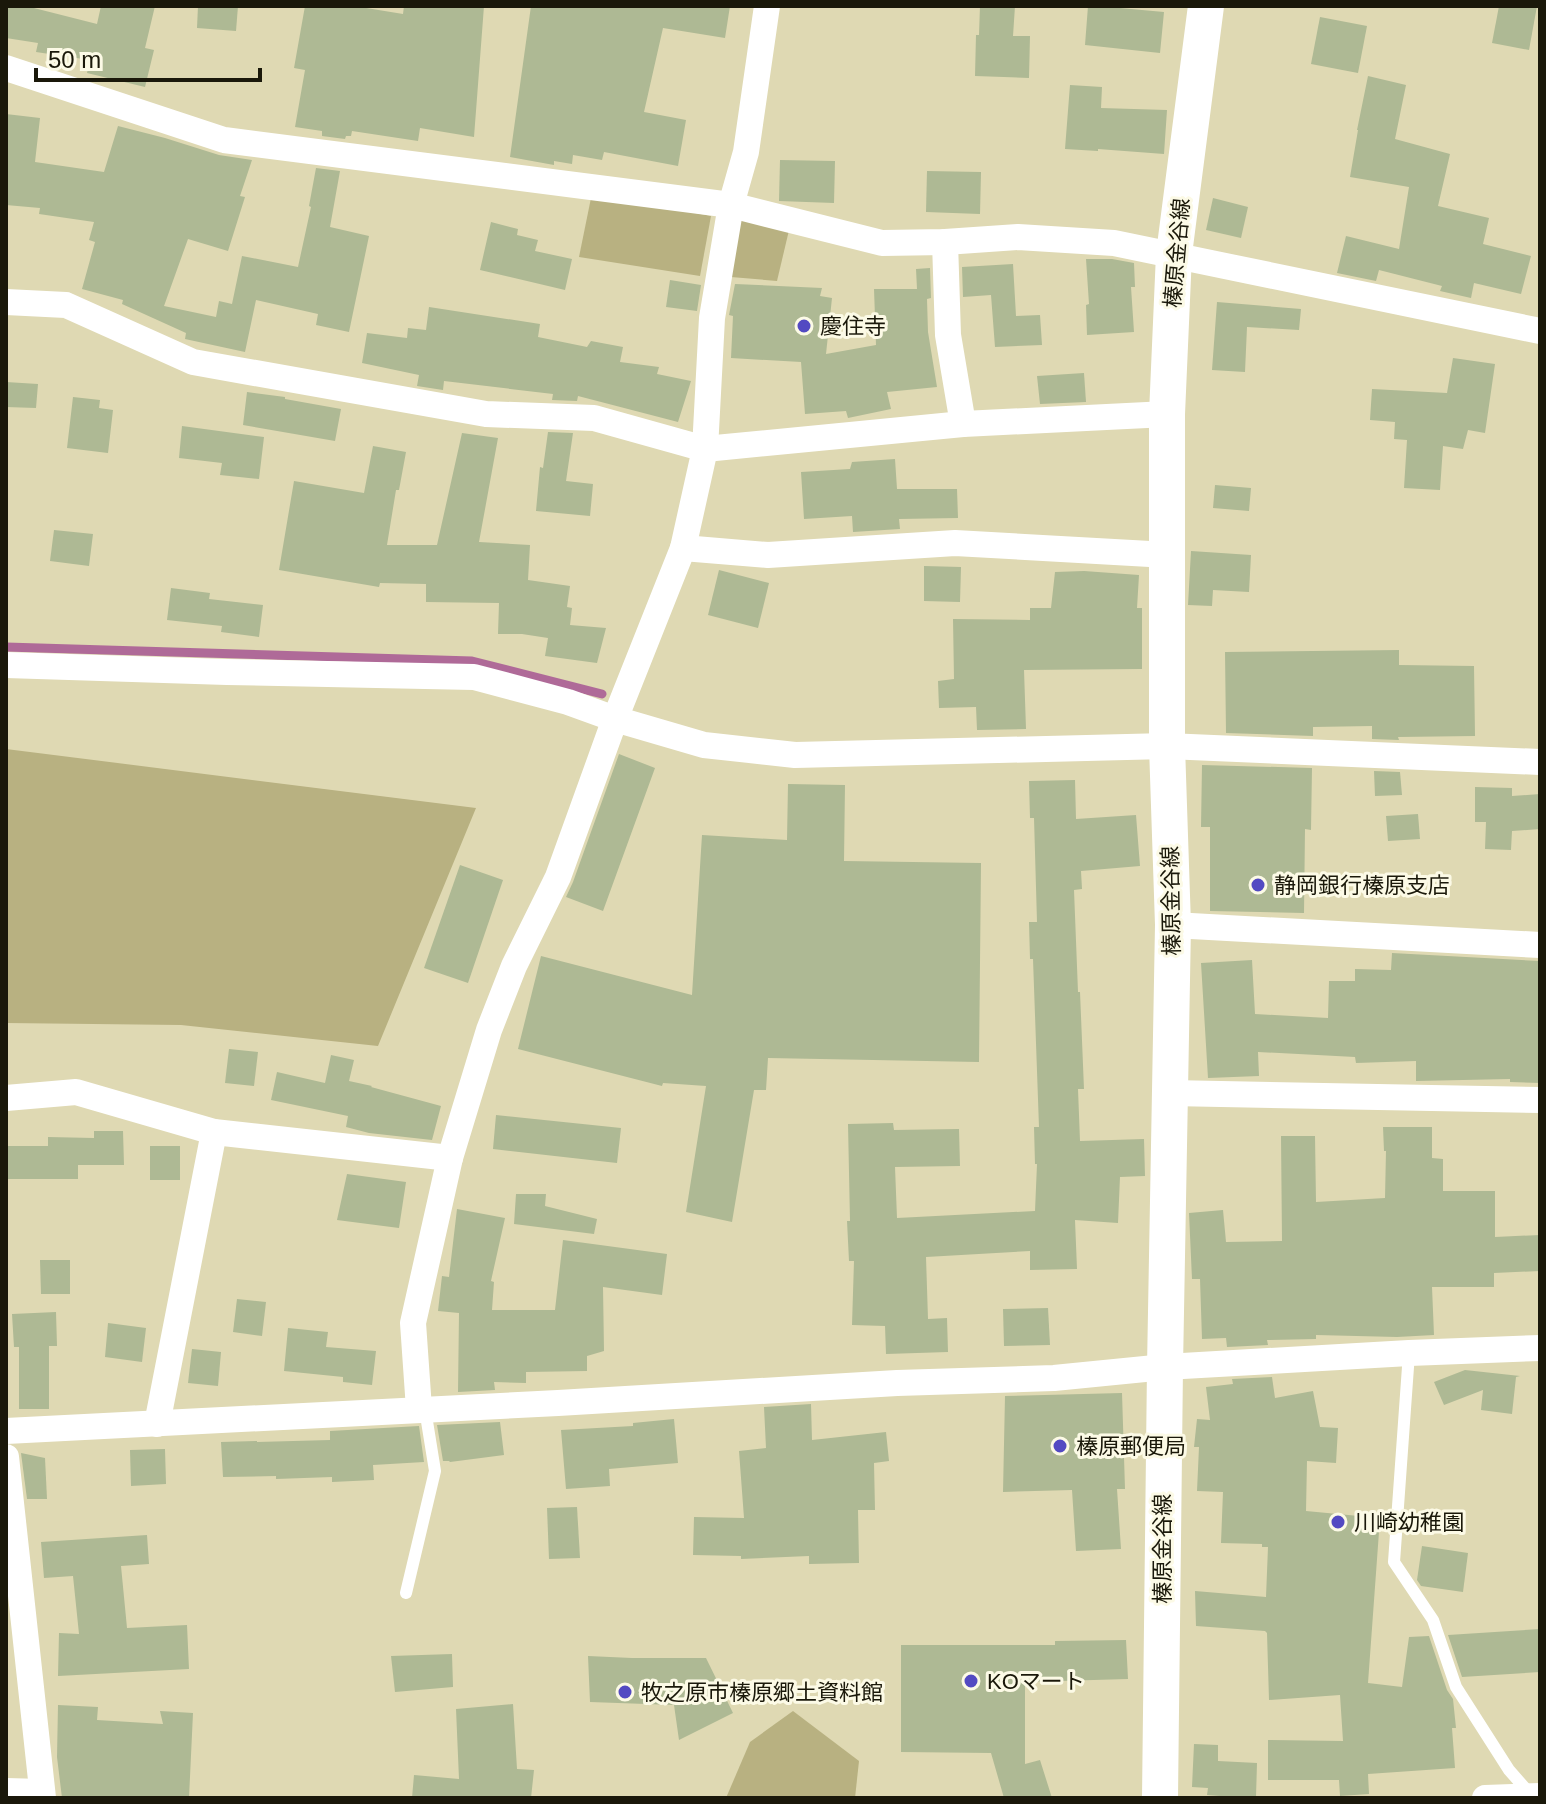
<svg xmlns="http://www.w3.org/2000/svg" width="1546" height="1804" font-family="Helvetica,'Noto Sans JP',sans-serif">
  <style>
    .green { fill: #b8b181 }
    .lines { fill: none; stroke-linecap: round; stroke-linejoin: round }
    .stream { stroke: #af6a98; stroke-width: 9 }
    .building { fill: #aeb994 }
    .service { stroke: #fff; stroke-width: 12 }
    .minor { stroke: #fff; stroke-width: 26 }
    .secondary { stroke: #fff; stroke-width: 36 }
    .poi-dot { fill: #534ac2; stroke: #fcfae6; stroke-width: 3 }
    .labels { text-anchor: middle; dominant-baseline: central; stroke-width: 6; stroke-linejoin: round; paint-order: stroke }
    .street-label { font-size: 22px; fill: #1a180a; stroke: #fcfae6 }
    .poi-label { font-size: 22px; fill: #1a180a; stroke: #fcfae6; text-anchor: start }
  </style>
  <rect width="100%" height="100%" fill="#dfd9b3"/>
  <!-- green -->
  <g class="green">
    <path d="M592 193 711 216 700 276 579 257Z"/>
    <path d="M735 213 790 226 777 281 731 277Z"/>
    <path d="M6 749 476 808 378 1046 181 1025 6 1023Z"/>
    <path d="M793 1711 859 1761 855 1798H726L750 1742Z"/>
  </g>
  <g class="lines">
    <!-- stream -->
    <path class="stream" d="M6 647 472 661 602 694"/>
  </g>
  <!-- building -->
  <g class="building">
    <path d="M6 6H26L97 24 101 6H155L145 48 154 50 145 87 87 73 90 60 36 52 38 43 6 38Z"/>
    <path d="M198 6H238L236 31 197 28Z"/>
    <path d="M305 6H354L403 14 404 6H484L474 137 420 128 418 141 352 131 351 136H346L345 139 322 136V131L295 127 305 70 294 68Z"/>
    <path d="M531 6H730L725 38 663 28 644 112 686 120 678 166 604 152 602 160 573 155 572 164 554 161V165L510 157Z"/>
    <path d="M980 6H1015L1013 36H1030L1029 78 975 76 976 35H979Z"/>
    <path d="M1088 6H1121L1120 8 1164 12 1160 53 1085 45Z"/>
    <path d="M1499 6H1537L1529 50 1492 43Z"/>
    <path d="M1320 17 1367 26 1358 73 1311 64Z"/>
    <path d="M1368 76 1406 85 1395 139 1450 154 1438 206 1489 218 1483 244 1531 256 1521 294 1474 283 1471 298 1440 291 1442 286 1379 270 1376 281 1337 273 1346 236 1399 249 1409 187 1350 177 1358 130H1357Z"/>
    <path d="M1070 85 1102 87 1101 108 1167 110 1164 154 1098 149V151L1065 149Z"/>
    <path d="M6 114 40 118 35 162 104 172 118 126 165 138 219 155 252 160 240 196 245 197 228 251 188 239 164 306 216 317 219 301 232 304 242 256 298 267 311 207 309 206 316 168 340 171 330 227 369 236 349 332 316 325 318 314 256 300 245 352 185 339 186 333 122 304 123 300 82 289 95 242 89 240 94 222 39 214 40 208 6 205Z"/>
    <path d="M780 160 835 161 834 203 779 201Z"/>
    <path d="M927 171 981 172 980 214 926 212Z"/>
    <path d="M1213 198 1248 207 1241 238 1206 230Z"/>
    <path d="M491 222 518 229 517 235 538 240 535 251 572 259 565 290 480 270Z"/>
    <path d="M1086 259H1112L1134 263 1135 287H1131L1134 332 1087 335 1086 305 1089 304Z"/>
    <path d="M1013 264 1016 316 1040 315 1042 345 995 347 991 295 963 297 962 267Z"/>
    <path d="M930 268 931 298 927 299 928 332 937 387 887 392 891 409 848 418 846 411 805 414 801 362 731 358 733 316 729 315 735 284 822 288 820 296 832 298 826 354 876 345 874 289H917L916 269Z"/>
    <path d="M670 280 701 285 697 311 666 307Z"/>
    <path d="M1217 302 1301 309 1299 330 1247 327 1245 372 1212 370Z"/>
    <path d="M429 307 540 324 538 337 587 347 591 341 623 347 620 362 659 367 657 374 691 381 678 422 578 396 577 401 552 400 553 394 444 381 443 390 417 386 419 375 362 363 367 333 407 338 408 328 426 330Z"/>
    <path d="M1453 358 1495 364 1485 433 1468 430 1463 449 1443 446 1440 490 1404 488 1407 440 1394 439 1395 422 1370 420 1372 389 1447 393Z"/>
    <path d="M1084 373 1086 402 1040 404 1037 376Z"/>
    <path d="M6 382 38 384 36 408 6 407Z"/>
    <path d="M247 392 285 397V399L341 409 335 441 243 425Z"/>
    <path d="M73 397 100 400 99 408 113 410 108 453 67 448Z"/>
    <path d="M182 426 264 437 259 479 220 475 222 463 179 458Z"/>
    <path d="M548 432 573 433 566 481 593 484 590 516 536 511 540 467 543 468Z"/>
    <path d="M462 433 498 438 479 542 530 545 528 580 570 586 567 607 572 608 570 625 606 628 597 663 545 656 548 638 522 634H498L499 603 426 602V584L380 583 379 587 279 570 294 481 364 493 373 446 406 452 399 490H396L387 545H437Z"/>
    <path d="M895 459 897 489H957L958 518 899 519 900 529 853 532 852 516 804 519 801 472 850 469 852 462Z"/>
    <path d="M1215 485 1251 488 1249 511 1213 508Z"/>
    <path d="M54 530 93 534 89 566 50 561Z"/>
    <path d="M1191 551 1251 555 1249 592 1213 590 1212 606 1188 605Z"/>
    <path d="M924 566 961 567 960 602 924 601Z"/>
    <path d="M719 570 769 583 758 628 708 615Z"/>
    <path d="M1084 571 1139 575 1137 608H1142V669L1024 670 1026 729 977 730 976 707 939 708 938 681 954 679 953 619 1030 620V608H1051L1055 572Z"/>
    <path d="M171 588 210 593 209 599 263 605 259 637 221 632 222 626 167 620Z"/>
    <path d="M1399 650V665L1474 666 1475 736 1398 737 1399 740 1372 739V726L1313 727V736L1226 733 1225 652Z"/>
    <path d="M619 754 655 768 603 911 566 897 573 882Z"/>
    <path d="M1202 765 1312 768 1311 830 1305 829 1304 913 1210 911V827H1201Z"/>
    <path d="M1374 771 1400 772 1402 795 1375 796Z"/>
    <path d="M1075 780 1076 819 1136 815 1140 866 1081 871 1082 889 1074 890 1078 992H1080L1084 1089H1078L1080 1141 1144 1139 1145 1176 1120 1177 1118 1223 1075 1220 1077 1269 1030 1270V1251L926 1257 928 1319 947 1318 948 1352 886 1354 885 1326 852 1325 854 1261H849L847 1221H850L848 1124 893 1123 894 1130 959 1129 960 1166 895 1167 897 1218 1035 1211 1037 1164H1035L1034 1127H1039L1033 959H1030L1029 922H1037L1034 818H1030L1029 781Z"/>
    <path d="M788 784 845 785 844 861 981 863 979 1062 768 1058 766 1090H754L732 1222 686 1212 706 1086 663 1083 662 1086 518 1049 541 956 692 995 702 835 787 840Z"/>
    <path d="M1475 787 1512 788V796L1540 794V829L1512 831 1511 850 1485 849 1486 822H1475Z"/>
    <path d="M1418 814 1420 839 1388 841 1386 816Z"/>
    <path d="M460 865 503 880 468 983 424 968Z"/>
    <path d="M1392 953 1540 961V1083L1510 1082V1079L1416 1081V1061L1356 1063 1355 1057 1258 1052 1259 1076 1208 1078 1201 963 1252 960 1255 1014 1328 1018 1329 981H1355V969L1391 970Z"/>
    <path d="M229 1049 258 1052 254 1086 225 1083Z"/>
    <path d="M331 1055 354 1060 349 1081 372 1086 371 1087 441 1106 432 1140 369 1133 346 1127 348 1116 271 1100 277 1072 325 1083Z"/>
    <path d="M496 1115 621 1128 617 1163 493 1149Z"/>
    <path d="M1383 1127H1432V1158L1443 1159V1191H1495V1237L1540 1235V1271L1494 1273V1287H1432L1434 1335 1397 1337 1316 1335V1339L1267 1340 1268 1345 1227 1347 1226 1338 1202 1339 1200 1279H1192L1189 1213 1223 1210 1226 1242 1282 1241 1281 1136H1315L1316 1202 1385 1198 1386 1151H1384Z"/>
    <path d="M94 1131H123L124 1165H78V1179H6V1146H48V1137L94 1138Z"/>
    <rect x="150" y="1146" width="30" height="34"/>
    <path d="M347 1174 406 1182 399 1228 337 1220Z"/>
    <path d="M516 1194H546L545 1206 597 1219 594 1234 514 1224Z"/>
    <path d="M457 1209 505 1218 491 1281 494 1282 492 1310H555L563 1240 667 1254 662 1295 603 1287 604 1351 587 1356V1371L526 1372V1383L494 1382 495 1390 458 1392 459 1313 438 1311 442 1276 449 1277Z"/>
    <path d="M40 1260H70V1294H41Z"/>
    <path d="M237 1299 266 1302 262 1336 233 1332Z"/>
    <path d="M1048 1308 1050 1345 1004 1346 1003 1309Z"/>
    <path d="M56 1312 57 1346H49V1409H19V1347H14L12 1314Z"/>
    <path d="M108 1323 146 1328 142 1362 105 1357Z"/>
    <path d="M288 1328 328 1332 326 1347 376 1351 372 1385 343 1382V1377L284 1371Z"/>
    <path d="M192 1349 221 1352 218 1386 188 1383Z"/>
    <path d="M1465 1370 1520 1376 1516 1377 1512 1414 1481 1410 1483 1390 1444 1405 1434 1382Z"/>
    <path d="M1272 1377 1275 1398 1313 1391 1320 1427 1338 1428 1336 1463 1307 1461 1306 1511 1380 1518 1368 1683 1402 1687 1409 1637 1429 1636 1447 1690 1453 1699 1456 1728H1452L1455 1768 1368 1774 1369 1794 1340 1796 1339 1780H1268V1740L1343 1741 1340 1695 1269 1700 1267 1633 1265 1631 1196 1626 1195 1591 1266 1597 1268 1547H1262V1544L1221 1543 1223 1492 1197 1491 1199 1447H1194L1197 1419 1210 1420 1206 1387 1233 1384 1232 1379Z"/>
    <path d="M1122 1393 1125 1489H1117L1121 1549 1076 1551 1072 1490 1003 1492 1005 1396Z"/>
    <path d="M811 1404 812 1440 886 1432 889 1461 874 1463 875 1510H858L859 1563 809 1564V1556L741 1559V1556L693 1555 694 1517 744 1518 739 1451 766 1448 764 1407Z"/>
    <path d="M674 1419 678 1463 609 1469 610 1486 566 1489 561 1430 633 1426V1423Z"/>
    <path d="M500 1422 504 1455 450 1462 449 1461H443L437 1425Z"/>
    <path d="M419 1426 424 1462 373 1465 374 1480 332 1482V1477L276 1479V1476L223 1477 221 1442 257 1441V1442L330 1440V1431Z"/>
    <path d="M165 1449 166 1484 131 1486 130 1450Z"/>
    <path d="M21 1453 45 1458 47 1499H27Z"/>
    <path d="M577 1507 580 1558 549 1559 547 1508Z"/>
    <path d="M147 1535 149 1564 121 1566 127 1628 187 1625 189 1669 58 1676 59 1633 79 1634 73 1576 44 1578 41 1542Z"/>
    <path d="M1422 1546 1468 1553 1463 1592 1421 1586 1417 1580Z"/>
    <path d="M1540 1629V1672L1462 1677 1448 1635Z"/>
    <path d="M1126 1640 1128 1679 1025 1682V1764L1040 1760 1052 1798H1004L991 1753 901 1752V1645H1055V1641Z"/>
    <path d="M452 1654 453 1687 395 1692 391 1656Z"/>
    <path d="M588 1656 632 1658H706L733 1713 679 1740 674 1705 590 1702Z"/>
    <path d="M513 1704 517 1769 534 1770 531 1798H412L414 1775 459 1779 456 1709Z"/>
    <path d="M58 1705 98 1707 97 1720 163 1724 160 1711 193 1713 189 1798H62L57 1757Z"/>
    <path d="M1194 1744 1218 1745V1761L1257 1763 1256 1797 1232 1796V1797L1207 1795 1208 1788 1192 1787Z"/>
  </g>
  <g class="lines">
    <!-- service -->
    <g class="service">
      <path d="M1409 1353 1394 1562 1433 1620 1456 1687 1509 1770 1531 1795"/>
      <path d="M406 1593 435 1471 425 1409"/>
    </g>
    <!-- minor -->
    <g class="minor">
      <path d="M6 68 224 140 731 205 882 243 945 242 1018 237 1114 243 1540 331"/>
      <path d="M945 242 948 335 963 424"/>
      <path d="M6 302 66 305 193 362 486 414 594 418 705 449 963 424 1167 414"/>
      <path d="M683 548 768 555 955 543 1168 555"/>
      <path d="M6 665 227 672 474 677 568 702 615 719 704 745 795 755 1167 746 1540 762"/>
      <path d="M1173 925 1540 945"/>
      <path d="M1170 1093 1540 1100"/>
      <path d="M6 1098 76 1092 214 1132 450 1158"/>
      <path d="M419 1409 413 1323 450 1158 489 1030 514 966 558 877 615 719 683 548 705 449 712 318 731 205 746 152 767 6"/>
      <path d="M157 1424 214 1132"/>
      <path d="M6 1431 558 1403 897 1383 1054 1378 1165 1367 1409 1353 1540 1348"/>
      <path d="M6 1457 43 1798"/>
      <path d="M6 1791 42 1792"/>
      <path d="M1485 1798 1540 1796"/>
    </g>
    <!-- secondary -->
    <path class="secondary" d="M1160 1798 1165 1367 1173 925 1167 746V414L1174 254 1206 6"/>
  </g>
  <!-- markers -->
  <g class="poi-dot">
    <circle cx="804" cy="326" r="8"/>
    <circle cx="1258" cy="885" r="8"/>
    <circle cx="1060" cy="1446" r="8"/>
    <circle cx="1338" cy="1522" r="8"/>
    <circle cx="971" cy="1681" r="8"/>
    <circle cx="625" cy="1692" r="8"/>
  </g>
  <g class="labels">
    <!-- street labels -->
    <g class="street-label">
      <text transform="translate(1177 253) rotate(-85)">榛原金谷線</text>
      <text transform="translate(1171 901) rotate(-91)">榛原金谷線</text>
      <text transform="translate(1162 1549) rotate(-90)">榛原金谷線</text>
    </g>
    <!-- poi labels -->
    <g class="poi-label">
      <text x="820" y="326">慶住寺</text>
      <text x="1274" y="885">静岡銀行榛原支店</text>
      <text x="1076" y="1446">榛原郵便局</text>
      <text x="1354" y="1522">川崎幼稚園</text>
      <text x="987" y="1681">KOマート</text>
      <text x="641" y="1692">牧之原市榛原郷土資料館</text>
    </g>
  </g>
  <!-- border -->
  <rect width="1546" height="1804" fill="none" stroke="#1a180a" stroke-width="16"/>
  <!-- scale -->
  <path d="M36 68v12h224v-12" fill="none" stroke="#1a180a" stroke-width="4"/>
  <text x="48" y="68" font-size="24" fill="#1a180a" stroke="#fcfae6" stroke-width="6" paint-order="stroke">50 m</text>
</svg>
